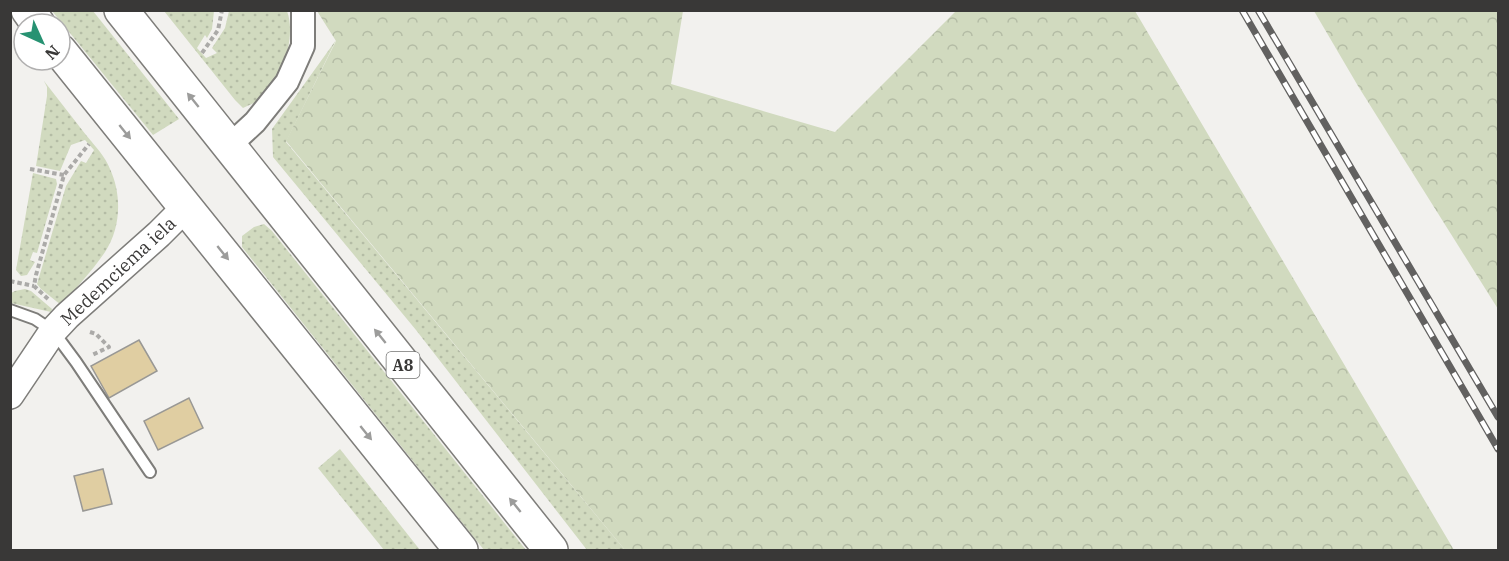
<svg xmlns="http://www.w3.org/2000/svg" width="1509" height="561" font-family="'IBM Plex Serif',serif">
  <style>
    .grass { fill: url(#grass-dots) }
    .forest { fill: url(#forest-crowns) }
    .building { fill: #e0cea2; stroke: #999895; stroke-width: 1.5 }
    .lines { fill: none; stroke-linecap: round; stroke-linejoin: round }
    .service-casing { stroke: #7e7d7a; stroke-width: 14 }
    .minor-casing { stroke: #7e7d7a; stroke-width: 26 }
    .tertiary-casing { stroke: #7e7d7a; stroke-width: 30 }
    .trunk-casing { stroke: #7e7d7a; stroke-width: 36 }
    .path { stroke: #abaaa8; stroke-width: 4; stroke-dasharray: 4.5 3; stroke-linecap: butt }
    .service { stroke: #fff; stroke-width: 10 }
    .minor { stroke: #fff; stroke-width: 22 }
    .tertiary { stroke: #fff; stroke-width: 27 }
    .trunk { stroke: #fff; stroke-width: 33 }
    .rail-casing { stroke: #626160; stroke-width: 7 }
    .rail { stroke: #fff; stroke-width: 4.5; stroke-dasharray: 14; stroke-linecap: butt }
    .oneway { fill: #9c9c9b }
    .labels { text-anchor: middle; dominant-baseline: central; stroke-width: 4.5; stroke-linejoin: round; paint-order: stroke }
    .shield { fill: #fff; stroke: #747473; stroke-width: 1.5 }
    .shield-label { font-size: 16px; font-weight: bold; fill: #393837 }
    .street-label { font-size: 18px; fill: #393837; stroke: #fff }
  </style>
  <defs>
    <pattern id="grass-dots" width="8" height="8" patternUnits="userSpaceOnUse" patternTransform="scale(1.5)"><rect width="8" height="8" fill="#d1dabf"/><path d="M2 2h.1M6 6h.1" fill="none" stroke="#b4bca5" stroke-width="1.8" stroke-linecap="round"/></pattern>
    <pattern id="forest-crowns" width="20" height="18" patternUnits="userSpaceOnUse" patternTransform="scale(1.5)"><rect width="20" height="18" fill="#d1dabf"/><path d="M2 6a3 3 0 1 1 6 0M12 15a3 3 0 1 1 6 0" fill="none" stroke="#b4bca5"/></pattern>
  </defs>
  <rect width="100%" height="100%" fill="#f2f1ee"/>
  <!-- grass -->
  <g class="grass">
    <path d="M52 11H93L179 119 153 135Z"/>
    <path d="M164 11H214L212 29 207 38 205 35 197 48 206 58 217 53 212 48 225 28 229 11H287C292 24 290 40 287 54 284 66 266 95 256 102 252 104 247 106 243 108L235 100Z"/>
    <path d="M336 40 286 142 625 550H587L416 330 273 157 272 129Z"/>
    <path d="M44 81C58 99 72 117 86 135 95 146 105 156 110 169 122 195 121 228 105 252 93 270 75 289 61 305L41 289 37 284 66 186 81 161 86 163 94 150 85 140 71 145 60 171 36 166 47 96V87Z"/>
    <path d="M33 173 56 179 57 184 37 253 33 252 30 260 35 262 27 275 21 276 16 270Z"/>
    <path d="M264 224 272 231 526 550H484L242 247V236L254 227Z"/>
    <path d="M25 289 31 291 52 309 51 312 11 303V293L15 291Z"/>
    <path d="M340 449 420 550H384L318 468Z"/>
  </g>
  <!-- forest -->
  <g class="forest">
    <path d="M317 11H683L671 84 835 132 956 11H1135L1454 550H625L286 141 336 41Z"/>
    <path d="M1314 11H1498V309L1358 86Z"/>
  </g>
  <!-- building -->
  <g class="building">
    <path d="M139 340 157 371 109 398 91 366Z"/>
    <path d="M189 398 203 428 158 450 144 421Z"/>
    <path d="M103 469 112 504 83 511 74 476Z"/>
  </g>
  <g class="lines">
    <defs>
      <path id="service" d="M10 310 35 319 53 331 76 362 150 472"/>
      <path id="minor" d="M229 146 255 122 287 82 303 46V10"/>
      <path id="tertiary" d="M10 395 53 331 67 316 159 234 186 207"/>
      <g id="trunk">
        <path d="M28 10 38 24"/>
        <path d="M121 10 551 550"/>
        <path d="M60 51 461 550"/>
      </g>
    </defs>
    <!-- service casing -->
    <use href="#service" class="service-casing"/>
    <!-- minor casing -->
    <use href="#minor" class="minor-casing"/>
    <!-- tertiary casing -->
    <use href="#tertiary" class="tertiary-casing"/>
    <!-- trunk casing -->
    <use href="#trunk" class="trunk-casing"/>
    <!-- path -->
    <g class="path">
      <path d="M202 53 218 30 222 10"/>
      <path d="M30 169 64 175"/>
      <path d="M10 281 34 286"/>
      <path d="M48 299 34 286 36 275 64 175 89 144"/>
      <path d="M90 332 96 334 109 347 92 355"/>
    </g>
    <!-- service -->
    <use href="#service" class="service"/>
    <!-- minor -->
    <use href="#minor" class="minor"/>
    <!-- tertiary -->
    <use href="#tertiary" class="tertiary"/>
    <!-- trunk -->
    <use href="#trunk" class="trunk"/>
    <defs>
      <g id="rail">
        <path d="M1242 10 1498 449"/>
        <path d="M1258 10 1498 417"/>
      </g>
    </defs>
    <!-- rail casing -->
    <use href="#rail" class="rail-casing"/>
    <!-- rail -->
    <use href="#rail" class="rail"/>
  </g>
  <!-- one-way arrows -->
  <defs><path id="oneway-solid" d="M-6-.8H1V-3.2L6.5 0L1 3.2V.8H-6Z" transform="scale(1.5)"/></defs>
  <g class="oneway">
    <use href="#oneway-solid" transform="translate(193 100) rotate(-129)"/>
    <use href="#oneway-solid" transform="translate(125 132) rotate(51)"/>
    <use href="#oneway-solid" transform="translate(223 253) rotate(51)"/>
    <use href="#oneway-solid" transform="translate(380 336) rotate(-129)"/>
    <use href="#oneway-solid" transform="translate(366 433) rotate(51)"/>
    <use href="#oneway-solid" transform="translate(515 505) rotate(-129)"/>
  </g>
  <g class="labels">
    <!-- shield labels -->
    <rect class="shield" x="386.5" y="352" width="33" height="26" rx="4.5"/>
    <g class="shield-label">
      <text x="403" y="365">A8</text>
    </g>
    <!-- street labels -->
    <g class="street-label">
      <text transform="translate(118 271) rotate(-43)">Medemciema iela</text>
    </g>
  </g>
  <!-- border -->
  <rect width="1509" height="561" fill="none" stroke="#393837" stroke-width="24"/>
  <!-- north arrow -->
  <g transform="translate(42 42) rotate(135)"><circle r="28" fill="#ffffff" stroke="#b0afaf" stroke-width="1.5"/>
  <path d="M0-4.5L10 22L0 15L-10 22Z" fill="#279272"/>
  <text y="-9" font-size="16" font-weight="bold" text-anchor="middle" fill="#393837">N</text>
  </g>
</svg>
